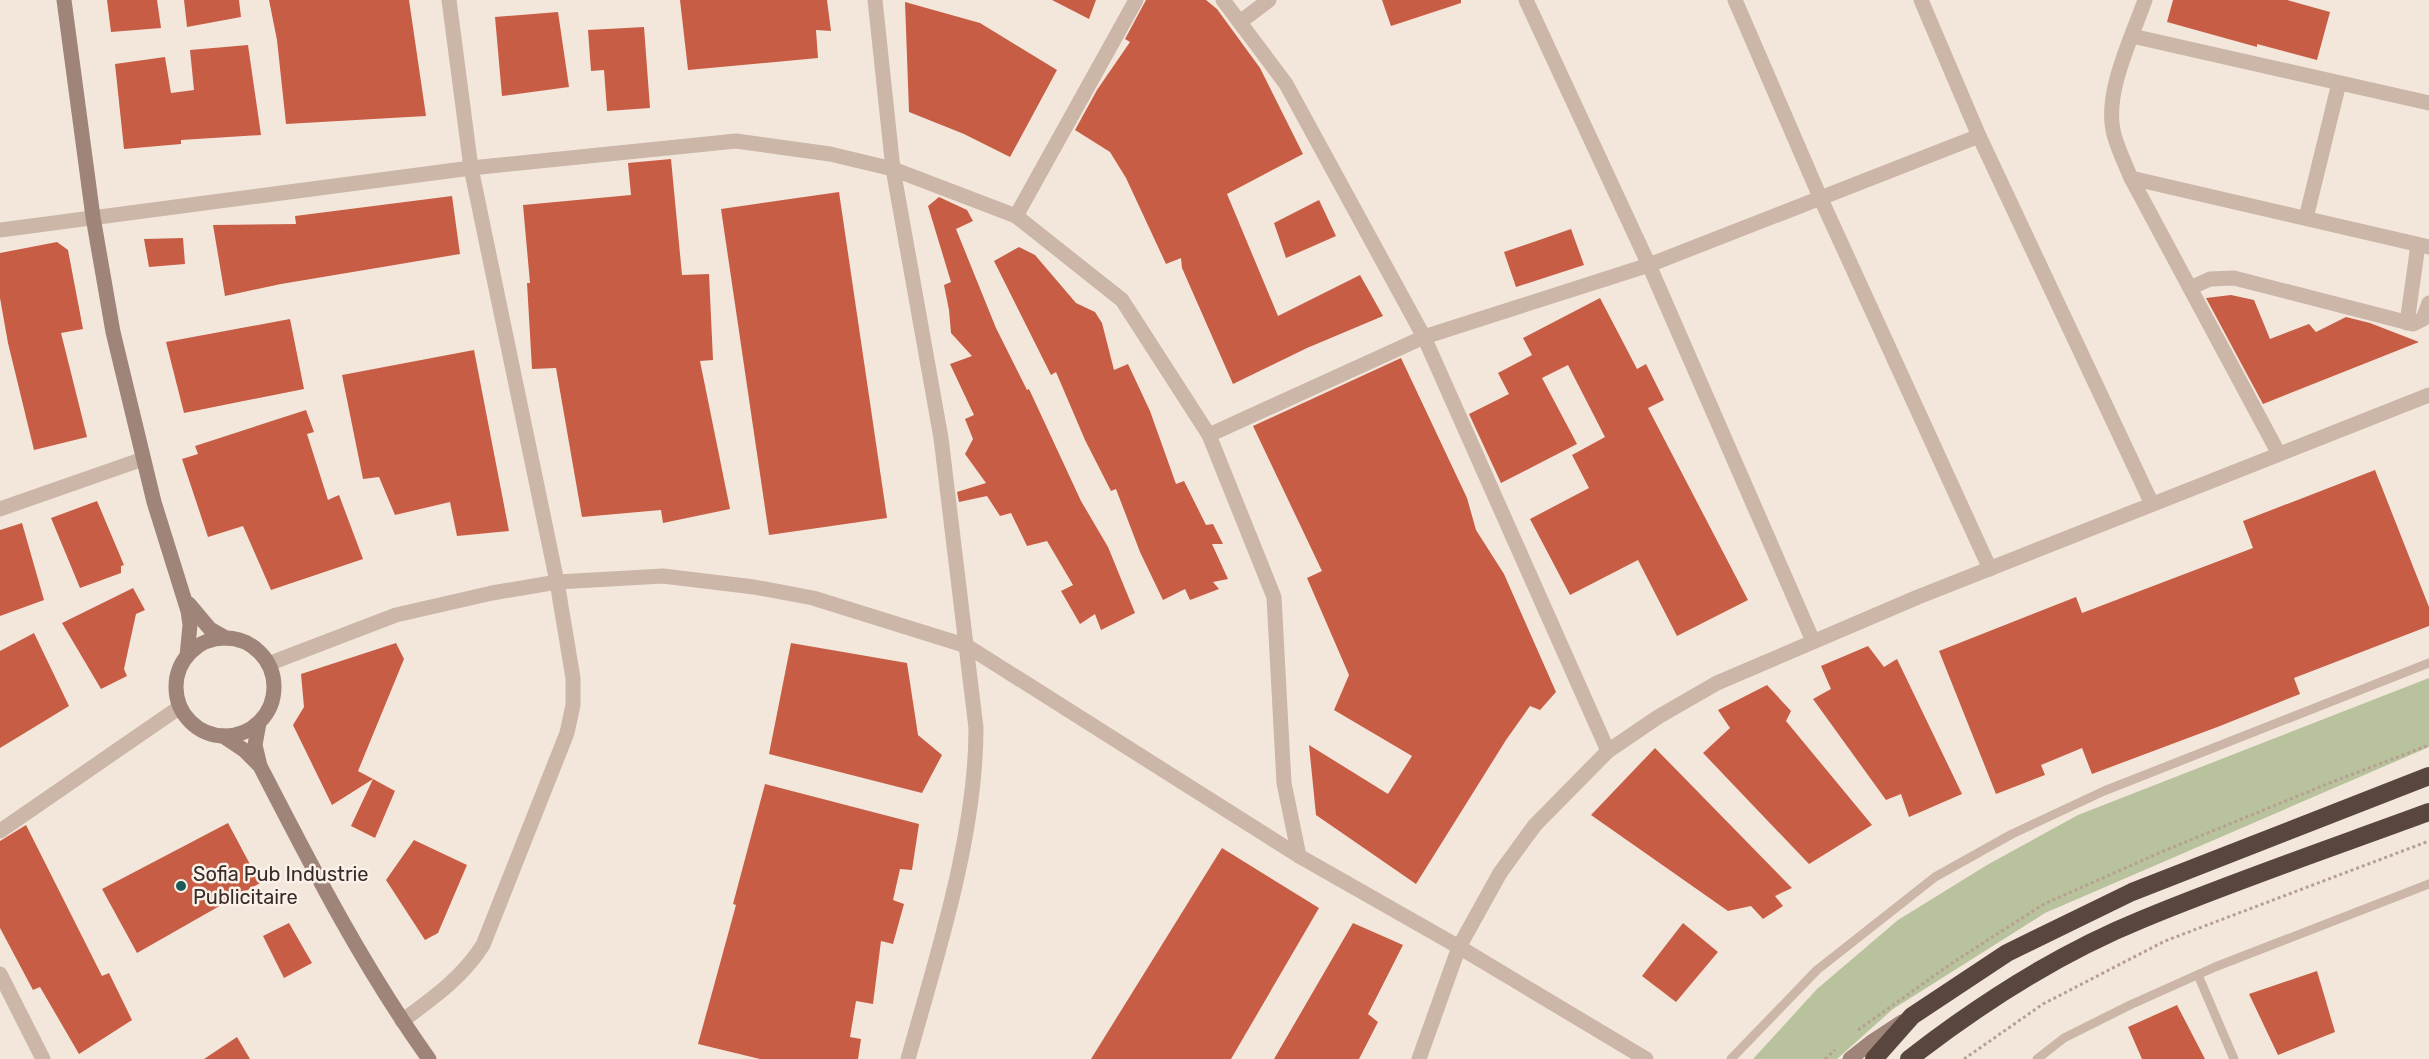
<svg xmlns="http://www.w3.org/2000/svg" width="2429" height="1059" font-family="Rubik,sans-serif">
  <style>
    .green { fill: #b8c29c }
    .building { fill: #c85d45 }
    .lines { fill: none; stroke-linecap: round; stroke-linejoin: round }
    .path { stroke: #b7a092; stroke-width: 3; stroke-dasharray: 3 3; stroke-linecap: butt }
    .lane { stroke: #cbb6a8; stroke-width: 9 }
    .street { stroke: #cbb6a8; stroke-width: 15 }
    .secondary { stroke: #9f8479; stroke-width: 15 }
    .highway { stroke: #59463f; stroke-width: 18 }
    .poi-dot { fill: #1d5a5a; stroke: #faf1e9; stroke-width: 2 }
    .labels { text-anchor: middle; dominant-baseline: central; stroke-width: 5; stroke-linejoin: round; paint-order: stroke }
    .poi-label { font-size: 20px; fill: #382c28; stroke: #faf1e9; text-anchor: start }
  </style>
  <rect width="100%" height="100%" fill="#f3e7dc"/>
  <!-- green -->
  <path class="green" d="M2429 678V747L2045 913 1893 1009 1837 1059H1753L1817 989 1898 920 1987 865 2078 815Z"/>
  <!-- building -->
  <g class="building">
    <path d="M107 0H157L161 28 111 32Z"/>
    <path d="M184 0H239L241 17 187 27Z"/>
    <path d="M269 0H409L426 116 286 124 277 40Z"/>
    <path d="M680 0H827L831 31 816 30 818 58 688 70Z"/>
    <path d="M1052 0H1096L1089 19Z"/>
    <path d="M1146 0H1206L1217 9 1260 68 1303 154 1227 194 1278 316 1360 275 1383 316 1307 348 1233 384 1182 268 1181 258 1166 264 1126 178 1110 152 1075 130 1097 90 1130 42 1125 39Z"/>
    <path d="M1382 0H1461V3L1391 26Z"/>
    <path d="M2173 0H2287L2330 12 2317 60 2257 44V47L2167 22Z"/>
    <path d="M905 2 980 23 1057 70 1010 157 964 134 909 112Z"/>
    <path d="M558 12 569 87 502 96 495 17Z"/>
    <path d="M644 27 650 108 607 111 604 70 591 71 588 30Z"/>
    <path d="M248 45 261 135 181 140V144L124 149 115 64 165 57 171 93 194 90 190 50Z"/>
    <path d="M671 159 682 275 709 274 713 360 700 361 730 509 663 523 661 510 582 517 556 368 532 369 527 283H530L523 205 631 195 628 163Z"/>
    <path d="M839 192 887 518 769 535 721 209Z"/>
    <path d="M452 196 460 254 281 284 225 296 213 225 296 224 295 216Z"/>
    <path d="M939 197 967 210 973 221 956 229 996 328 1027 390 1029 389 1081 501 1108 547 1135 613 1101 630 1095 614 1080 624 1061 591 1073 585 1047 541 1027 546 1011 513 1000 516 987 496 959 502 957 492 986 483 965 454 973 439 965 419 974 415 950 364 972 356 951 333 949 310 944 285 951 282 928 206Z"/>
    <path d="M1319 200 1336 236 1286 258 1274 223Z"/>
    <path d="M1571 229 1584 265 1516 287 1504 252Z"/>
    <path d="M183 238 185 264 149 267 144 239Z"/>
    <path d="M57 242 68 250 83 329 61 333 87 437 34 450 8 343 0 298V253Z"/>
    <path d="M1019 247 1035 255 1076 303 1095 312 1102 323 1114 370 1128 364 1150 411 1176 484 1184 481 1206 525 1213 524 1223 544H1212L1228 579 1213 582 1219 589 1190 600 1185 589 1163 600 1140 552 1116 489 1111 491 1085 440 1056 372 1051 375 994 261Z"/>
    <path d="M2231 295 2254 300 2270 339 2309 324 2316 332 2346 317 2370 323 2419 342 2263 404 2206 298Z"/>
    <path d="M1600 298 1637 369 1646 364 1664 400 1648 408 1748 600 1677 636 1638 560 1570 595 1530 519 1589 488 1572 455 1605 437 1568 365 1542 378 1577 444 1501 483 1469 414 1509 394 1498 373 1532 355 1523 338Z"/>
    <path d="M290 319 304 389 184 413 166 342Z"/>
    <path d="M474 350 509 531 457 536 450 502 395 515 379 477 363 479 342 375Z"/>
    <path d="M1401 358 1467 498 1476 530 1504 574 1556 692 1540 710 1530 706 1506 740 1416 884 1316 815 1309 745 1388 794 1412 756 1334 710 1349 675 1307 578 1322 571 1253 426Z"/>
    <path d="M306 410 314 432 307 434 328 500 339 495 363 559 271 590 243 526 208 537 182 459 198 454 195 446Z"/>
    <path d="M2375 470 2429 607V626L2294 678 2300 694 2220 726 2092 774 2082 748 2041 765 2045 775 1996 794 1939 651 2076 597 2082 613 2253 548 2243 521Z"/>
    <path d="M97 501 124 565 121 566V573L80 588 51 518Z"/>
    <path d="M22 523 44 600 0 616V530Z"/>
    <path d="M133 588 145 610 136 614 124 669 127 676 101 689 62 623Z"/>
    <path d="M34 633 69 706 0 748V651Z"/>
    <path d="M396 643 404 659 358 771 373 779 332 805 293 725 304 707 301 674Z"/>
    <path d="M791 643 907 663 918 735 942 755 922 793 769 754Z"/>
    <path d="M1868 646 1884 667 1897 659 1962 794 1909 817 1901 794 1886 800 1813 699 1831 689 1821 666Z"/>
    <path d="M1767 685 1791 711 1786 721 1872 825 1809 864 1703 753 1730 728 1718 710Z"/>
    <path d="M1655 748 1792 888 1775 896 1783 906 1763 919 1751 906 1728 911 1591 815Z"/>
    <path d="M373 779 395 791 375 838 351 826Z"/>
    <path d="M765 784 919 824 912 870 900 869 893 900 904 904 893 944 881 941 873 1004 856 1001 850 1037 861 1039 858 1059H760L698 1044 736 905 733 904Z"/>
    <path d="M228 823 260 883 137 953 102 889Z"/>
    <path d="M26 825 102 976 109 973 132 1020 79 1054 40 987 33 990 0 928V841Z"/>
    <path d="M414 840 467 865 438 933 425 940 386 880Z"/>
    <path d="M1222 848 1319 908 1231 1059H1091Z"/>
    <path d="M289 923 312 963 284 978 263 936Z"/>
    <path d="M1353 923 1403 945 1368 1014 1378 1022 1359 1059H1274Z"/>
    <path d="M1683 923 1718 952 1676 1002 1642 976Z"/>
    <path d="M2317 971 2335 1032 2278 1055 2249 994Z"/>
    <path d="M2177 1005 2205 1059H2142L2128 1027Z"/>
    <path d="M237 1037 250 1059H204Z"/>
  </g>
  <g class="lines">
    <!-- path -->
    <g class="path">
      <path d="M1858 1030 1952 963 2044 904 2166 850 2327 784 2429 745"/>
      <path d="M1825 1059 1835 1050"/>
      <path d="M1964 1059 2043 1004 2165 941 2429 841"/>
    </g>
    <!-- lane -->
    <g class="lane">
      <path d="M2198 975 2234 1059"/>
      <path d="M1731 1059 1817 970 1935 877 2012 834 2104 791 2429 663"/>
      <path d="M2037 1059 2064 1038 2130 1005 2215 967 2429 884"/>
    </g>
    <!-- street -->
    <g class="street">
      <path d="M875 0 893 169 941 438 976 728C976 836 937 955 908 1059"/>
      <path d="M1223 0 1286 84 1424 337 1608 751"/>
      <path d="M1526 0 1649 265 1813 641"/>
      <path d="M1735 0 1820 197 1990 569"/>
      <path d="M1921 0 1979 136 2152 504"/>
      <path d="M2145 0C2132 37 2105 91 2113 130 2116 146 2125 163 2131 178L2279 454"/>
      <path d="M1240 22 1269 0"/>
      <path d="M2132 36 2429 103"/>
      <path d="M2131 178 2429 247"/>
      <path d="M1016 216 1136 0"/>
      <path d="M2306 218 2339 83"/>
      <path d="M0 230 471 168 736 141 830 154 893 169 1016 216 1122 300 1209 435 1274 597 1284 783 1299 856"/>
      <path d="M2190 288 2210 279 2234 278 2413 324 2423 319 2429 303"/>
      <path d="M2407 323 2418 245"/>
      <path d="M1209 435 1424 337 1649 265 1979 136"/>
      <path d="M0 509 143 459"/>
      <path d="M268 664 396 615 492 593 557 582 663 576 754 587 813 598 967 646 1299 856 1459 947 1646 1059"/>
      <path d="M0 831 180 707"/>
      <path d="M0 974 43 1059"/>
      <path d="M402 1021C433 998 462 978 483 945L567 733 573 705V678L557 582 471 168 449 0"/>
      <path d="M1419 1059 1459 947 1500 873 1535 825 1608 751 1658 717 1717 683 1918 597 2429 395"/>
    </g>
    <!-- secondary -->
    <g class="secondary">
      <path d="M64 0 93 217 113 332 154 502 188 611 190 625 187 656"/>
      <path d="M189 604 210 629 226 638"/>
      <circle cx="225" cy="687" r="49"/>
      <path d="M259 723 255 745 260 766C312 867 363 967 429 1059"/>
      <path d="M223 736 244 750 258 764"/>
      <path d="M1850 1059 1873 1041 1902 1022"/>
    </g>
    <!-- highway -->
    <g class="highway">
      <path d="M1874 1059 1912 1016 2007 953 2132 892 2429 776"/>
      <path d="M1909 1059C1981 1003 2059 953 2143 919 2237 880 2334 847 2429 812"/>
    </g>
  </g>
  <!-- markers -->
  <circle class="poi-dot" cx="181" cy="886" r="6"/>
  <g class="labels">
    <!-- poi labels -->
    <g class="poi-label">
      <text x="193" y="874">Sofia Pub Industrie<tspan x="193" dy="23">Publicitaire</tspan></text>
    </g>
  </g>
</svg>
